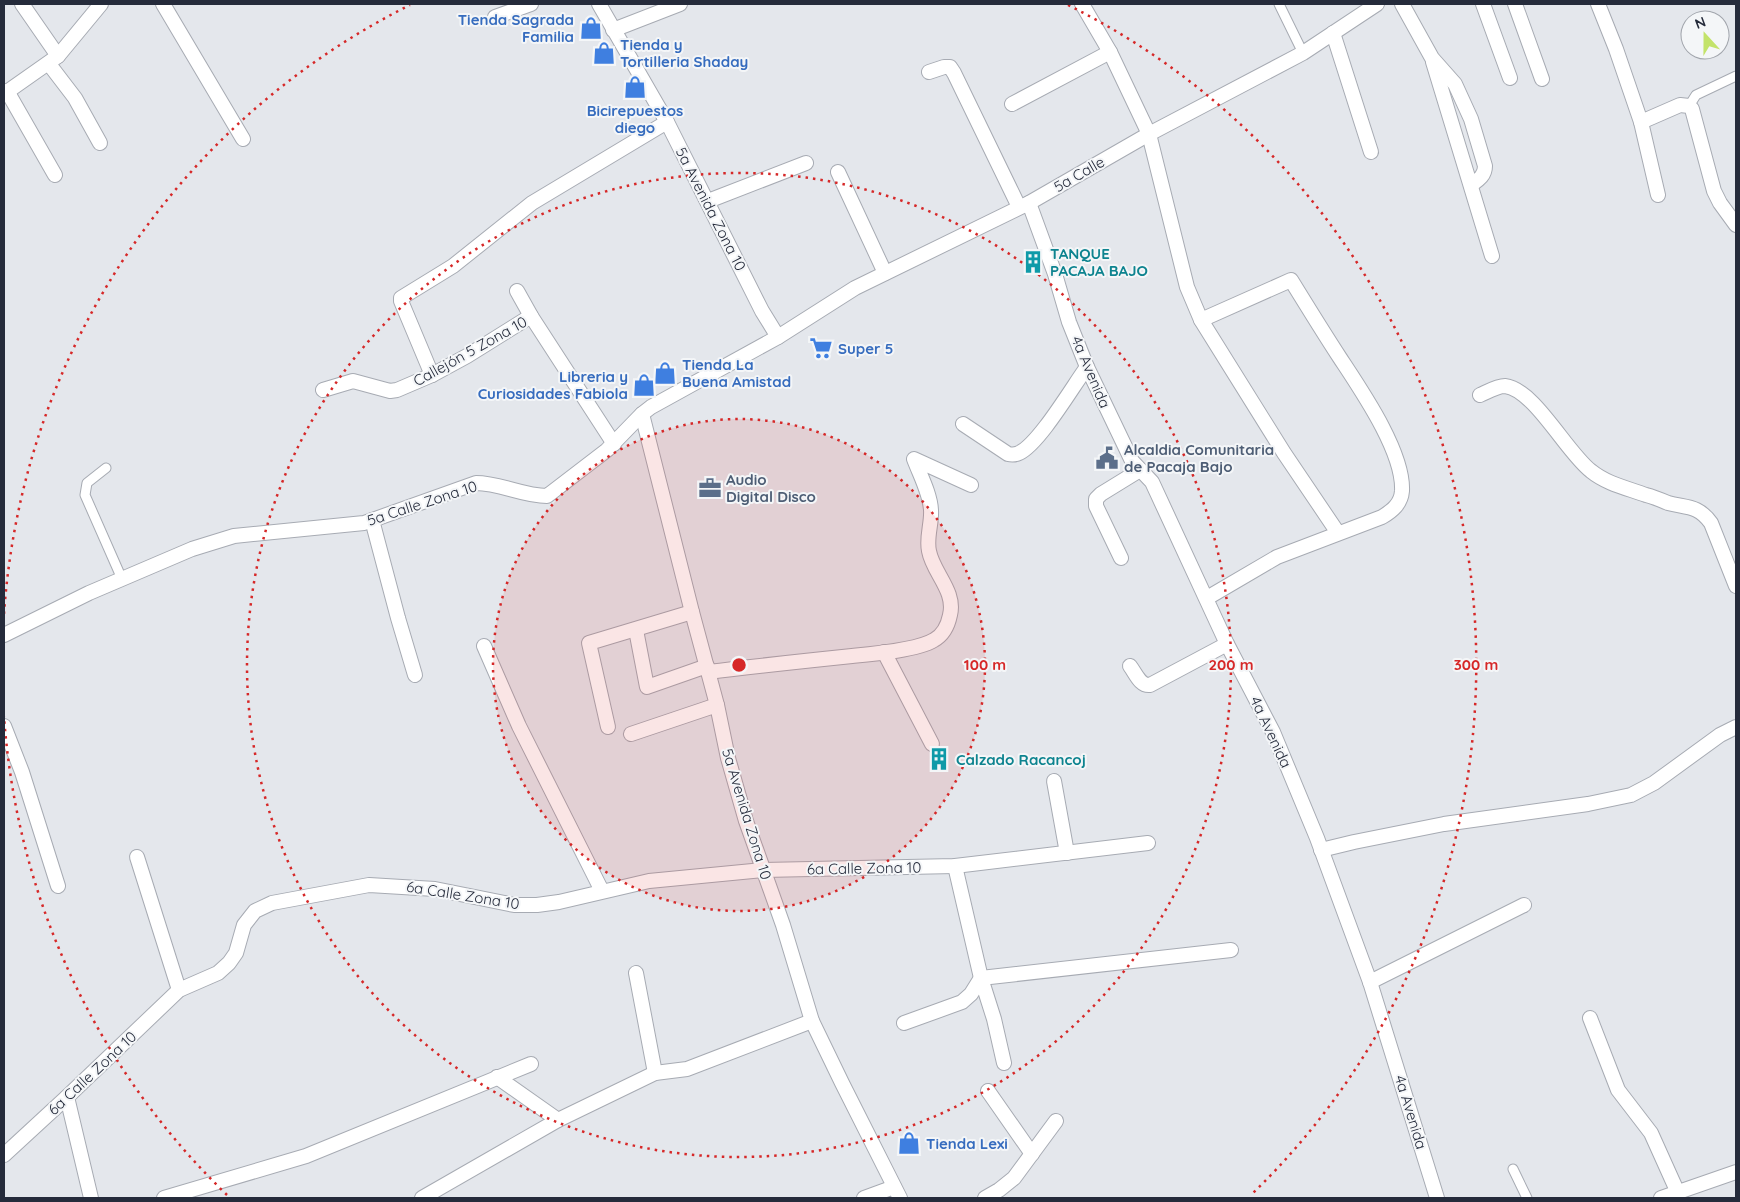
<svg xmlns="http://www.w3.org/2000/svg" width="1740" height="1202" font-family="Quicksand,sans-serif">
  <style>
    .lines { fill: none; stroke-linecap: round; stroke-linejoin: round }
    .service-casing { stroke: #a7abb3; stroke-width: 11 }
    .minor-casing { stroke: #a7abb3; stroke-width: 16 }
    .tertiary-casing { stroke: #a7abb3; stroke-width: 16 }
    .service { stroke: #fff; stroke-width: 9 }
    .minor { stroke: #fff; stroke-width: 14 }
    .tertiary { stroke: #fff; stroke-width: 14 }
    .ring { fill: none; stroke: #d62828; stroke-width: 2.5; stroke-dasharray: 2.5 5 }
    .labels { text-anchor: middle; dominant-baseline: central; stroke-width: 4; stroke-linejoin: round; paint-order: stroke }
    .shop-label { font-size: 15px; font-weight: bold; fill: #366cbe; stroke: #f4f6f8; text-anchor: start }
    .street-label { font-size: 15px; fill: #252b3b; stroke: #f4f6f8 }
    .culture-label { font-size: 15px; font-weight: bold; fill: #0d838f; stroke: #f4f6f8; text-anchor: start }
    .service-label { font-size: 15px; font-weight: bold; fill: #4e5e75; stroke: #f4f6f8; text-anchor: start }
    .centre { fill: #d62828; stroke: #f4f6f8; stroke-width: 2.5 }
    .ring-label { font-size: 15px; text-anchor: middle; font-weight: bold; fill: #d62828; stroke: #f4f6f8; stroke-width: 4; stroke-linejoin: round; paint-order: stroke }
  </style>
  <rect width="100%" height="100%" fill="#e4e7ec"/>
  <g class="lines">
    <defs>
      <g id="service">
        <path d="M1279 4 1303 53"/>
        <path d="M1689 106 1696 95 1736 76"/>
        <path d="M106 468 87 483 85 495 122 579"/>
        <path d="M1513 1169 1527 1198"/>
      </g>
      <g id="minor">
        <path d="M22 4 58 56"/>
        <path d="M163 4 243 139"/>
        <path d="M599 4 667 122 762 311 778 337"/>
        <path d="M1082 4 1110 52 1149 134 1187 287 1201 320 1284 453 1338 533"/>
        <path d="M1402 4 1432 58 1455 84 1471 119 1485 166C1485 176 1478 180 1471 185"/>
        <path d="M1483 4 1510 78"/>
        <path d="M1515 4 1542 79"/>
        <path d="M1598 4 1616 49 1641 122 1658 195"/>
        <path d="M495 17 531 4"/>
        <path d="M613 30 680 4"/>
        <path d="M1333 33 1371 152"/>
        <path d="M1433 62 1492 256"/>
        <path d="M49 64 75 98 100 143"/>
        <path d="M929 72 944 67H950L954 73 1019 207"/>
        <path d="M7 91 55 175"/>
        <path d="M4 94 58 56 101 4"/>
        <path d="M1012 104 1110 52"/>
        <path d="M1641 122 1680 105 1689 106 1692 109 1714 191 1720 203 1736 225"/>
        <path d="M838 172 885 273"/>
        <path d="M708 201 806 163"/>
        <path d="M1029 203 1055 274 1069 322 1087 367 1132 461 1152 482 1227 644 1273 732 1317 838 1370 982 1437 1198"/>
        <path d="M517 291 531 316 614 444"/>
        <path d="M1201 320 1291 280C1307 306 1323 332 1340 358 1361 390 1404 452 1402 491 1401 504 1392 511 1382 517L1277 557 1207 598"/>
        <path d="M432 375 401 301V298L453 266 532 203 667 122"/>
        <path d="M323 390 353 381 390 391 397 390 432 375 467 356 531 316"/>
        <path d="M1480 395C1487 392 1497 386 1505 386 1534 389 1567 453 1591 471 1607 484 1627 488 1646 495 1654 497 1661 500 1668 503 1687 508 1698 505 1711 523L1736 586"/>
        <path d="M642 414 692 612 717 705 728 758 746 821 783 925 812 1021 842 1083 900 1198"/>
        <path d="M963 424 1008 454C1012 455 1015 455 1019 453 1039 444 1073 386 1087 367"/>
        <path d="M372 520 398 618 415 675"/>
        <path d="M1121 558 1096 506V499L1101 494 1140 470"/>
        <path d="M636 630 647 687 707 666"/>
        <path d="M4 635 89 593 192 549 234 536 364 523 476 483C500 483 523 496 547 496L607 450 642 414 651 407 778 337 855 288 1029 203 1149 134 1303 53 1377 4"/>
        <path d="M484 646 519 726 602 891"/>
        <path d="M884 652 932 744"/>
        <path d="M1130 666C1136 674 1140 686 1150 685L1227 644"/>
        <path d="M708 672C756 666 804 661 852 656 873 654 918 650 934 640 943 635 948 625 950 615 956 591 933 573 929 551 926 538 932 523 931 510 930 493 920 475 914 459L971 485"/>
        <path d="M4 726 22 772 58 886"/>
        <path d="M608 727 589 643 692 612"/>
        <path d="M631 734 717 705"/>
        <path d="M1054 781 1067 853"/>
        <path d="M1321 850 1354 842 1444 824 1588 804 1631 795 1654 783 1720 735 1736 727"/>
        <path d="M137 857 179 990"/>
        <path d="M955 866 981 978 994 1019 1004 1063"/>
        <path d="M636 973 655 1073"/>
        <path d="M1370 982 1524 905"/>
        <path d="M1590 1018 1618 1090 1651 1133 1678 1193"/>
        <path d="M904 1023 962 1002 971 994 981 978 1231 950"/>
        <path d="M497 1077 558 1120"/>
        <path d="M988 1091 1032 1154"/>
        <path d="M67 1097 91 1198"/>
        <path d="M4 1155 67 1097 179 990 218 973 229 963 236 953 244 925 255 911 272 903 369 885 435 889 514 905H537L559 902 649 881 763 870 955 866 1148 843"/>
        <path d="M164 1198 306 1156 531 1064"/>
        <path d="M422 1198 558 1120 655 1073 687 1069 812 1021"/>
        <path d="M864 1198 894 1187"/>
        <path d="M985 1198 999 1190 1014 1178 1056 1121"/>
      </g>
      <path id="tertiary" d="M1661 1198 1736 1172"/>
    </defs>
    <!-- service casing -->
    <use href="#service" class="service-casing"/>
    <!-- minor casing -->
    <use href="#minor" class="minor-casing"/>
    <!-- tertiary casing -->
    <use href="#tertiary" class="tertiary-casing"/>
    <!-- service -->
    <use href="#service" class="service"/>
    <!-- minor -->
    <use href="#minor" class="minor"/>
    <!-- tertiary -->
    <use href="#tertiary" class="tertiary"/>
  </g>
  <!-- distance rings -->
  <circle cx="739" cy="665" r="246" fill="#d62828" fill-opacity=".12"/>
  <g class="ring">
    <circle cx="739" cy="665" r="246"/>
    <circle cx="739" cy="665" r="492"/>
    <path d="M227 1195A737 737 0 0 1 4 716M4 614A737 737 0 0 1 410 5M1068 5A737 737 0 0 1 1251 1195"/>
  </g>
  <!-- icons -->
  <defs>
    <symbol id="shop-bare" viewBox="-9 -9 18 18"><path d="M-5-2.5h2.3a2.7 3.5 0 0 1 5.4 0H5L5.5 6h-11ZM-1.5-2.5h3a1.5 2.3 0 0 0-3 0Z" fill="#3f7fe0" stroke="#f4f6f8" stroke-width="2.5" paint-order="stroke"/></symbol>
    <symbol id="building-bare" viewBox="-9 -9 18 18"><path d="M-4-6H4V6H1V3H-1V6H-4ZM-2.5-4.3h1.7v1.8h-1.7ZM.8-4.3h1.7v1.8H.8ZM-2.5-1h1.7V.8h-1.7ZM.8-1h1.7V.8H.8Z" fill="#0f9aa8" stroke="#f4f6f8" stroke-width="2.5" paint-order="stroke"/></symbol>
    <symbol id="supermarket-bare" viewBox="-9 -9 18 18"><path d="M-6-5.5h2.5l.6 2H6L4.5 2H-2.5L-4.4-4H-6ZM-1.5 3.2a1.3 1.3 0 1 0 .1 0ZM3 3.2a1.3 1.3 0 1 0 .1 0Z" fill="#3f7fe0" stroke="#f4f6f8" stroke-width="2.5" paint-order="stroke"/></symbol>
    <symbol id="civic-bare" viewBox="-9 -9 18 18"><path d="M-.6-6.5H3V-4.5H.6V-3L4-1V1h2V6H-6V1h2V-1L-.6-3ZM-1.2 2.5V6h2.4V2.5Z" fill="#5c6f8a" stroke="#f4f6f8" stroke-width="2.5" paint-order="stroke"/></symbol>
    <symbol id="office-bare" viewBox="-9 -9 18 18"><path d="M-6-3h4V-5.5h4V-3h4V5H-6ZM-1-4.5V-3h2v-1.5ZM-6 0V1H6V0Z" fill="#5c6f8a" stroke="#f4f6f8" stroke-width="2.5" paint-order="stroke"/></symbol>
  </defs>
  <g fill-rule="evenodd">
    <use href="#shop-bare" x="575" y="12" width="32" height="32"/>
    <use href="#shop-bare" x="588" y="37" width="32" height="32"/>
    <use href="#shop-bare" x="619" y="71" width="32" height="32"/>
    <use href="#building-bare" x="1017" y="246" width="32" height="32"/>
    <use href="#supermarket-bare" x="805" y="332" width="32" height="32"/>
    <use href="#shop-bare" x="649" y="357" width="32" height="32"/>
    <use href="#shop-bare" x="628" y="369" width="32" height="32"/>
    <use href="#civic-bare" x="1091" y="442" width="32" height="32"/>
    <use href="#office-bare" x="694" y="472" width="32" height="32"/>
    <use href="#building-bare" x="923" y="743" width="32" height="32"/>
    <use href="#shop-bare" x="893" y="1127" width="32" height="32"/>
  </g>
  <g class="labels">
    <!-- shop labels -->
    <g class="shop-label">
      <text x="574" y="19" text-anchor="end">Tienda Sagrada<tspan x="574" dy="17">Familia</tspan></text>
      <text x="620" y="44">Tienda y<tspan x="620" dy="17">Tortilleria Shaday</tspan></text>
      <text x="635" y="110" text-anchor="middle">Bicirepuestos<tspan x="635" dy="17">diego</tspan></text>
      <text x="838" y="348">Super 5</text>
      <text x="682" y="364">Tienda La<tspan x="682" dy="17">Buena Amistad</tspan></text>
      <text x="628" y="376" text-anchor="end">Libreria y<tspan x="628" dy="17">Curiosidades Fabiola</tspan></text>
      <text x="926" y="1143">Tienda Lexi</text>
    </g>
    <!-- street labels -->
    <g class="street-label">
      <text transform="translate(1079 174) rotate(-30)">5a Calle</text>
      <text transform="translate(711 209) rotate(63)">5a Avenida Zona 10</text>
      <text transform="translate(470 351) rotate(-29)">Callejón 5 Zona 10</text>
      <text transform="translate(1091 372) rotate(67)">4a Avenida</text>
      <text transform="translate(422 503) rotate(-18)">5a Calle Zona 10</text>
      <text transform="translate(1271 732) rotate(65)">4a Avenida</text>
      <text transform="translate(747 814) rotate(73)">5a Avenida Zona 10</text>
      <text transform="translate(864 868) rotate(-1)">6a Calle Zona 10</text>
      <text transform="translate(463 895) rotate(9)">6a Calle Zona 10</text>
      <text transform="translate(92 1073) rotate(-43)">6a Calle Zona 10</text>
      <text transform="translate(1411 1112) rotate(73)">4a Avenida</text>
    </g>
    <!-- culture labels -->
    <g class="culture-label">
      <text x="1050" y="253">TANQUE<tspan x="1050" dy="17">PACAJA BAJO</tspan></text>
      <text x="956" y="759">Calzado Racancoj</text>
    </g>
    <!-- service labels -->
    <g class="service-label">
      <text x="1124" y="449">Alcaldia Comunitaria<tspan x="1124" dy="17">de Pacaja Bajo</tspan></text>
      <text x="726" y="479">Audio<tspan x="726" dy="17">Digital Disco</tspan></text>
    </g>
  </g>
  <circle cx="739" cy="665" r="8" class="centre"/>
  <g class="ring-label">
    <text x="985" y="670">100 m</text>
    <text x="1231" y="670">200 m</text>
    <text x="1476" y="670">300 m</text>
  </g>
  <!-- border -->
  <rect width="1740" height="1202" fill="none" stroke="#252b3b" stroke-width="10"/>
  <!-- north arrow -->
  <g transform="translate(1705 35) rotate(339)"><circle r="24" fill="#f4f6f8" stroke="#a1a5ac"/>
  <path d="M0-4L9 19L0 12L-9 19Z" fill="#c3e36a"/>
  <text y="-8" font-size="14" font-weight="bold" text-anchor="middle" fill="#252b3b">N</text>
  </g>
</svg>
